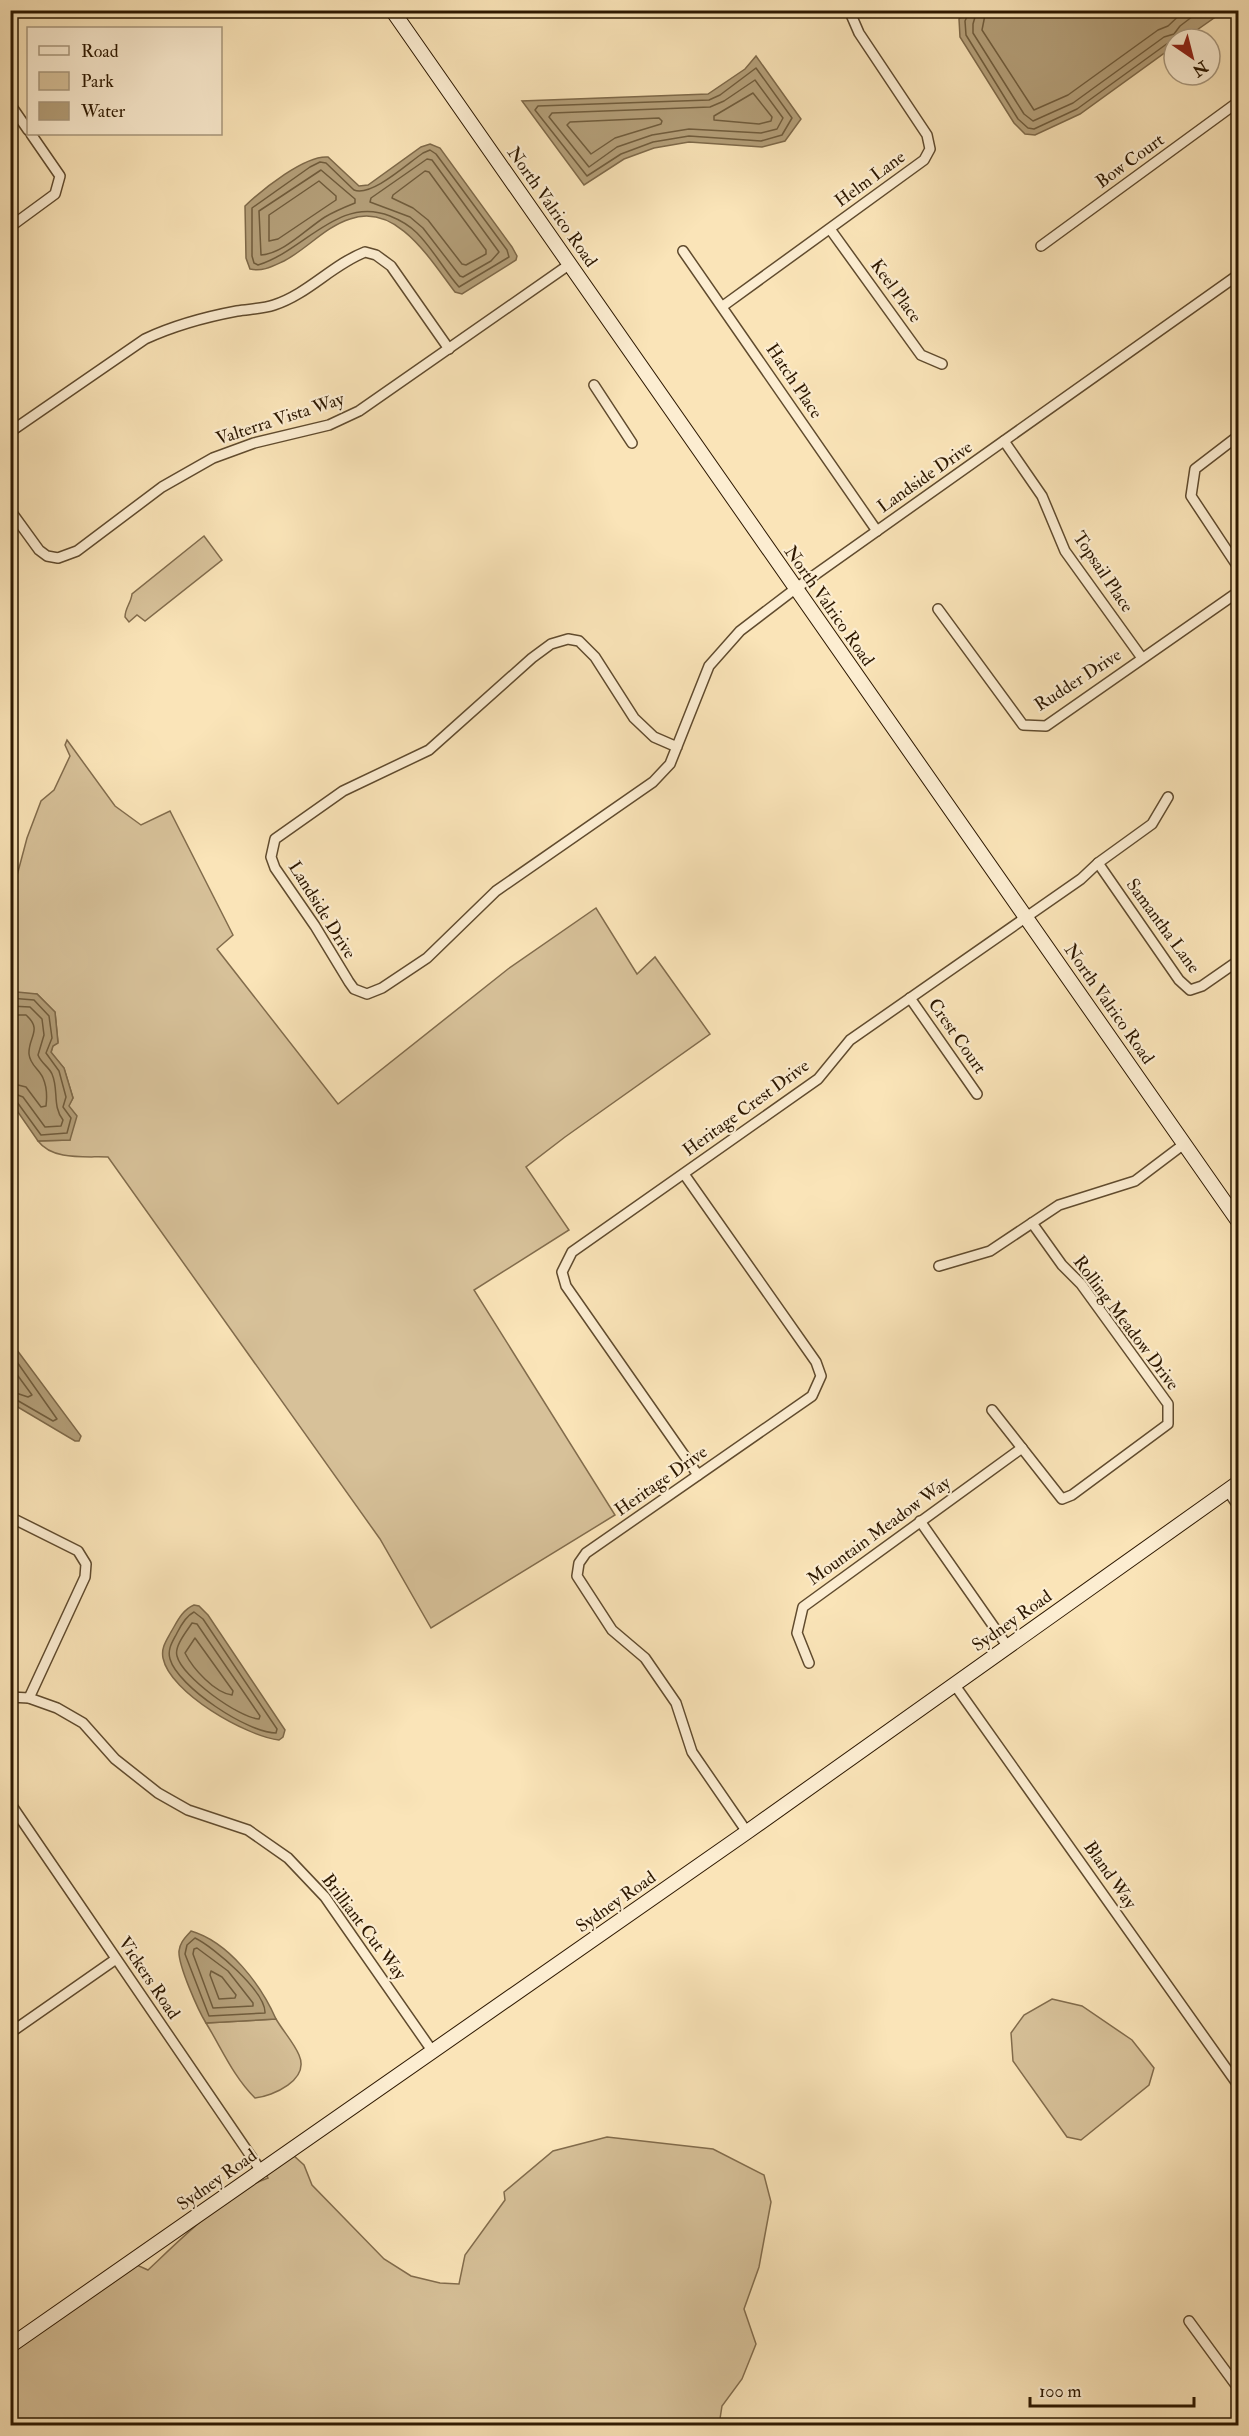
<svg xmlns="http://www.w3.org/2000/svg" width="1249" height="2436" font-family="'IM FELL Double Pica',serif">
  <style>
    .green { fill: #d7c199; stroke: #826c4c; stroke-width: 1.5 }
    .water { fill: #b49f79; stroke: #7e6949; stroke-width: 1.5 }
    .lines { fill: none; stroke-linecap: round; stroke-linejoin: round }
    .shore { stroke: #705c3c; stroke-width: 1.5 }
    .street-casing { stroke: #604b2e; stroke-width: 12 }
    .secondary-casing { stroke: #2d1800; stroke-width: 16 }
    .street { stroke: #fcedd1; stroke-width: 9 }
    .secondary { stroke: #fcedd1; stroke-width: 14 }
    .labels { text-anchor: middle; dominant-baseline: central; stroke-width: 4.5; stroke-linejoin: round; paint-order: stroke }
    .street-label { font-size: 18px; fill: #2d1800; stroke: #fcedd1 }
  </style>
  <rect width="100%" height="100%" fill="#fae4b8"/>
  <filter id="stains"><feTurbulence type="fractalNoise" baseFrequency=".00333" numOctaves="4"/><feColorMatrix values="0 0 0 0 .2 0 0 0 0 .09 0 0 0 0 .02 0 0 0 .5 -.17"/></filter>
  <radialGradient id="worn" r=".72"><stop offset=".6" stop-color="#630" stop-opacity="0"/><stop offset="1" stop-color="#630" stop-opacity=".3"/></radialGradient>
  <!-- green -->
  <g class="green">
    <path d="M204 536 222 560 145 621 137 615 129 622 125 617C125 608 131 603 132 594Z"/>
    <path d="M67 740 115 806 141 825 170 811 233 935 217 949 338 1104 508 969 596 908 637 974 655 957 710 1034 565 1137 526 1167 569 1230 474 1290 615 1515 431 1628 380 1539 108 1157C86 1156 53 1161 38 1141L70 1140 69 1105 73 1098 64 1068 51 1053 53 1045 58 1042 55 1012 37 994 11 993V898L27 838 41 801 54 790 70 756 65 745Z"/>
    <path d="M1052 1999 1082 2006 1132 2040 1154 2068 1149 2085 1081 2140 1067 2137 1013 2061 1011 2033 1024 2015Z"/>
    <path d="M276 2019C283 2031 294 2043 299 2055 310 2080 273 2096 255 2098 233 2076 222 2049 206 2023Z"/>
    <path d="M607 2137 713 2149 764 2175 771 2202 759 2267 744 2309 756 2344 742 2379 722 2406 719 2425H11L10 2354 137 2265 148 2270C180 2240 226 2193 268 2178L266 2175 294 2156 304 2165 312 2185 384 2259 411 2276 440 2283 459 2284 465 2255 505 2200 504 2192 553 2151Z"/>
  </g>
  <!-- water -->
  <g class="water">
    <path d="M965 11V10L1224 11 1184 39H1174V46L1080 114 1035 135 1025 134 1014 123 960 37 959 19Z"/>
    <path d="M756 56 801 119 785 141 762 147 689 142 654 148 624 159 584 185 522 101 708 94 745 69Z"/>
    <path d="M430 144 440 148 512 247 517 256 516 260 462 294 455 292C431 261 397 202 350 219 325 227 307 249 284 261 273 266 263 272 250 269L246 258 245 206C263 189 305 155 328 157L359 186 368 185 421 147Z"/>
    <path d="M17 992 37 994 55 1012 58 1043 53 1046 51 1052 64 1068 73 1098 69 1106 77 1116 70 1140 38 1141 11 1102V993Z"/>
    <path d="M11 1342 81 1436 79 1441H75L11 1403Z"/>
    <path d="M194 1605 199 1606 208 1615 285 1730 283 1737 279 1740C246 1736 170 1693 163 1658 161 1648 166 1641 171 1632 177 1622 182 1610 194 1605Z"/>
    <path d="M191 1931C229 1942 261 1985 276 2019L206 2023C198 2010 178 1965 179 1951 180 1942 185 1938 191 1931Z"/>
  </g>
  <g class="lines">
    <!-- shore -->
    <g class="shore">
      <path d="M970 10 965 21 966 35 1018 119 1028 128 1034 129 1077 109 1168 43 1174 42"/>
      <path d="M977 10 973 24V33L1024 114 1033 121 1073 103 1164 37 1174 34 1180 26 1201 10"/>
      <path d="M986 10 982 30 1034 110 1068 95 1158 30 1168 26 1185 10"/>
      <path d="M756 68 792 118 782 135 761 141 689 136 653 142 621 154 587 176 535 110 538 106 709 100 720 95Z"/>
      <path d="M755 80 783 118 777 129 761 133 689 129 652 135 617 147 589 167 549 117 552 113 710 107 724 101Z"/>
      <path d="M753 93 772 117 771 121 759 124 714 120V116Z"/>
      <path d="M659 118 662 121 661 124 615 138 591 154 567 125 570 122Z"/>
      <path d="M430 150 436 154 507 250 509 257 459 287C444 270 433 249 417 233 409 225 400 220 390 216 339 195 304 251 258 265L254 263 252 256V208L310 167 320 162 326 163 354 190C372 197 408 163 423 153Z"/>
      <path d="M427 159 432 160 499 252 491 261 463 277 460 276 423 228 410 217 370 202 371 198Z"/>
      <path d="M321 170 355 199V203C345 207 335 211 325 217 306 229 283 254 261 255L259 211Z"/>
      <path d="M425 171 429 172 486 250V254L466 265 462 264 428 220 413 208 392 198 393 195Z"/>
      <path d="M319 181 336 196V200L278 239 269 241V215Z"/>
      <path d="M10 998 34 1000 49 1016 52 1038 46 1053 59 1071 66 1097 63 1107 71 1118 67 1133 41 1135 17 1102 10 1100"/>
      <path d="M10 1006 30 1007 42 1019 44 1035 38 1055C41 1063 49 1067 52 1074 59 1090 52 1106 63 1120L61 1126 45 1127 23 1097 10 1092"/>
      <path d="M10 1015H26C43 1030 28 1037 29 1054 30 1065 39 1069 43 1078 47 1087 47 1098 46 1106L41 1107 26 1087 10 1083"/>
      <path d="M10 1352 57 1419 53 1421 15 1399 10 1398"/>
      <path d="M10 1365 32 1395 28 1397 10 1391"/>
      <path d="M194 1612 203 1619 277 1729 276 1733C248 1733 178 1687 170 1659 167 1649 173 1641 177 1633 181 1625 186 1616 194 1612Z"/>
      <path d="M192 1623 197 1624 260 1716 259 1719C239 1718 182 1677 177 1656 174 1646 187 1631 192 1623Z"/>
      <path d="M195 1638 233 1691 232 1695C215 1693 193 1669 185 1653Z"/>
      <path d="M195 1938C214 1947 266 1992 265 2013L209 2016 185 1954 187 1945Z"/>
      <path d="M197 1948 228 1971 253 2003V2006L213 2008 193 1954 194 1949Z"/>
      <path d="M211 1971 222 1977 236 1995 235 1998 219 1999 210 1975Z"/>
    </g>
    <defs>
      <g id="street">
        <path d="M10 104 28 130"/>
        <path d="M10 227 55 194 60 176 31 134"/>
        <path d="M830 229 921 355 942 364"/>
        <path d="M1041 246 1238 102"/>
        <path d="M683 251 877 531"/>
        <path d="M723 306 924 160 930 149 927 135 859 33 849 10"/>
        <path d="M594 385 632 443"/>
        <path d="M10 432 145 339C175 325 205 317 237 311 249 309 262 309 274 305 308 294 332 265 365 252L376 255 391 266 449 349"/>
        <path d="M1238 436 1195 469 1191 496 1238 567"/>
        <path d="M1004 441 1042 496 1065 551 1142 658"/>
        <path d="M10 510 39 550 47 556 58 558 77 551 162 487 213 458 254 443 329 425 359 411 570 264"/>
        <path d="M938 609 1023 725 1046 726 1238 592"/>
        <path d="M677 747 654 737 634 718 595 657 579 641 568 639 551 644 532 658 429 750 343 791 275 839 271 857 275 868 315 926 349 982 354 989 367 994 382 988 427 958 496 891 653 782 670 764 709 666 740 631 795 589 1238 275"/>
        <path d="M1098 863 1179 980 1190 990 1202 986 1238 961"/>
        <path d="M910 998 977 1094"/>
        <path d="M684 1174 816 1362 821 1376 812 1396 586 1553 579 1563 577 1576 612 1630 645 1658 676 1703 692 1752 747 1832"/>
        <path d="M939 1266 990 1251 1059 1205 1135 1181 1184 1144"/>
        <path d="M992 1410 1062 1499 1072 1495 1168 1424V1404L1081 1284 1062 1265 1032 1223"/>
        <path d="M698 1475 566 1286 562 1272 572 1252 818 1079 850 1040 1081 879 1098 863 1152 824 1168 797"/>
        <path d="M1228 1491 1238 1506"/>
        <path d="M10 1517 78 1551 86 1564 85 1577 29 1698"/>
        <path d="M920 1521 1008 1647"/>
        <path d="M809 1663 797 1633 803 1607 1022 1448"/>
        <path d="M954 1684 1238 2085"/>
        <path d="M10 1697 29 1698 57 1708 83 1723 115 1759 158 1793 188 1810 248 1830 288 1858 325 1897 433 2052"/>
        <path d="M10 1803 261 2171"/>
        <path d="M10 2033 116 1959"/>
        <path d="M1189 2321 1238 2388"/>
      </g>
      <g id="secondary">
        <path d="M392 10 1238 1221"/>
        <path d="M10 2346 747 1832 1238 1483"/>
      </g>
    </defs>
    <!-- street casing -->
    <use href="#street" class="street-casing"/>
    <!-- secondary casing -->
    <use href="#secondary" class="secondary-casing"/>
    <!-- street -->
    <use href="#street" class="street"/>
    <!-- secondary -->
    <use href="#secondary" class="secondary"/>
  </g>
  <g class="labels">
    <!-- street labels -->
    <g class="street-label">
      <text transform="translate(1130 161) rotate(-36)">Bow Court</text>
      <text transform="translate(870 179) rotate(-36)">Helm Lane</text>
      <text transform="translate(552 207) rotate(55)">North Valrico Road</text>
      <text transform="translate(896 291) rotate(54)">Keel Place</text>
      <text transform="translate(794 381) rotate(56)">Hatch Place</text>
      <text transform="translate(280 419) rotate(-18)">Valterra Vista Way</text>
      <text transform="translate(925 477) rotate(-35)">Landside Drive</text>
      <text transform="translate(1103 572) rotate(56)">Topsail Place</text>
      <text transform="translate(829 606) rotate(55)">North Valrico Road</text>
      <text transform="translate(1078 680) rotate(-33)">Rudder Drive</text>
      <text transform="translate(322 910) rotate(58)">Landside Drive</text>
      <text transform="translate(1163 926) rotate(54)">Samantha Lane</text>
      <text transform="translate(1109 1004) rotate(55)">North Valrico Road</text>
      <text transform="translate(957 1036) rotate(55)">Crest Court</text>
      <text transform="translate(746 1108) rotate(-36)">Heritage Crest Drive</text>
      <text transform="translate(1126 1323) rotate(53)">Rolling Meadow Drive</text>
      <text transform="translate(661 1481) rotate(-35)">Heritage Drive</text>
      <text transform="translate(879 1531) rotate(-36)">Mountain Meadow Way</text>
      <text transform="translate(1012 1621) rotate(-35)">Sydney Road</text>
      <text transform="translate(1110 1875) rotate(55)">Bland Way</text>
      <text transform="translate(616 1902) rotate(-35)">Sydney Road</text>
      <text transform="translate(364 1927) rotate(53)">Brilliant Cut Way</text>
      <text transform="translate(149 1978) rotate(56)">Vickers Road</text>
      <text transform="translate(217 2180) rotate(-35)">Sydney Road</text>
    </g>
  </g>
  <!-- margin -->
  <rect width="1249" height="2436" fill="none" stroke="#fae4b8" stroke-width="36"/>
  <rect x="12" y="12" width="1225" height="2412" fill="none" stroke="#2d1800" stroke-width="3"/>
  <rect x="18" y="18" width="1213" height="2400" fill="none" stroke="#2d1800" stroke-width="1.5"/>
  <!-- legend -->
  <rect x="27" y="27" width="195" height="108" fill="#fcedd1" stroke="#a9987d" stroke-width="1.5"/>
  <rect x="39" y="46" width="30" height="9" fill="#fcedd1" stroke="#a9987d" stroke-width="1.5"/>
  <text x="81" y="57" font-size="18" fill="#2d1800">Road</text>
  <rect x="39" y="72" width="30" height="18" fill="#d7c199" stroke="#a9987d" stroke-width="1.5"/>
  <text x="81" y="87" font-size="18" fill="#2d1800">Park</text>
  <rect x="39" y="102" width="30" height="18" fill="#b49f79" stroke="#a9987d" stroke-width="1.5"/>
  <text x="81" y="117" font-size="18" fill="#2d1800">Water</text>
  <!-- north arrow -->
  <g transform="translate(1192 57) rotate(145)"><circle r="28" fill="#fcedd1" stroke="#a9987d" stroke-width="1.5"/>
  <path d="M0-4.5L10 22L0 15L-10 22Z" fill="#8f2418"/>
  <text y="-9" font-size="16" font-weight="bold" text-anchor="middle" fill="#2d1800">N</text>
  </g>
  <!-- scale -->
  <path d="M1030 2397v9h164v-9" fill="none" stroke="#2d1800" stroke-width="3"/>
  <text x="1039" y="2397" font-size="18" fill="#2d1800" stroke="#fcedd1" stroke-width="4.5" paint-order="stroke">100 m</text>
  <rect width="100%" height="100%" filter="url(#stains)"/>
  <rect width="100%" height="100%" fill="url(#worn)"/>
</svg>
